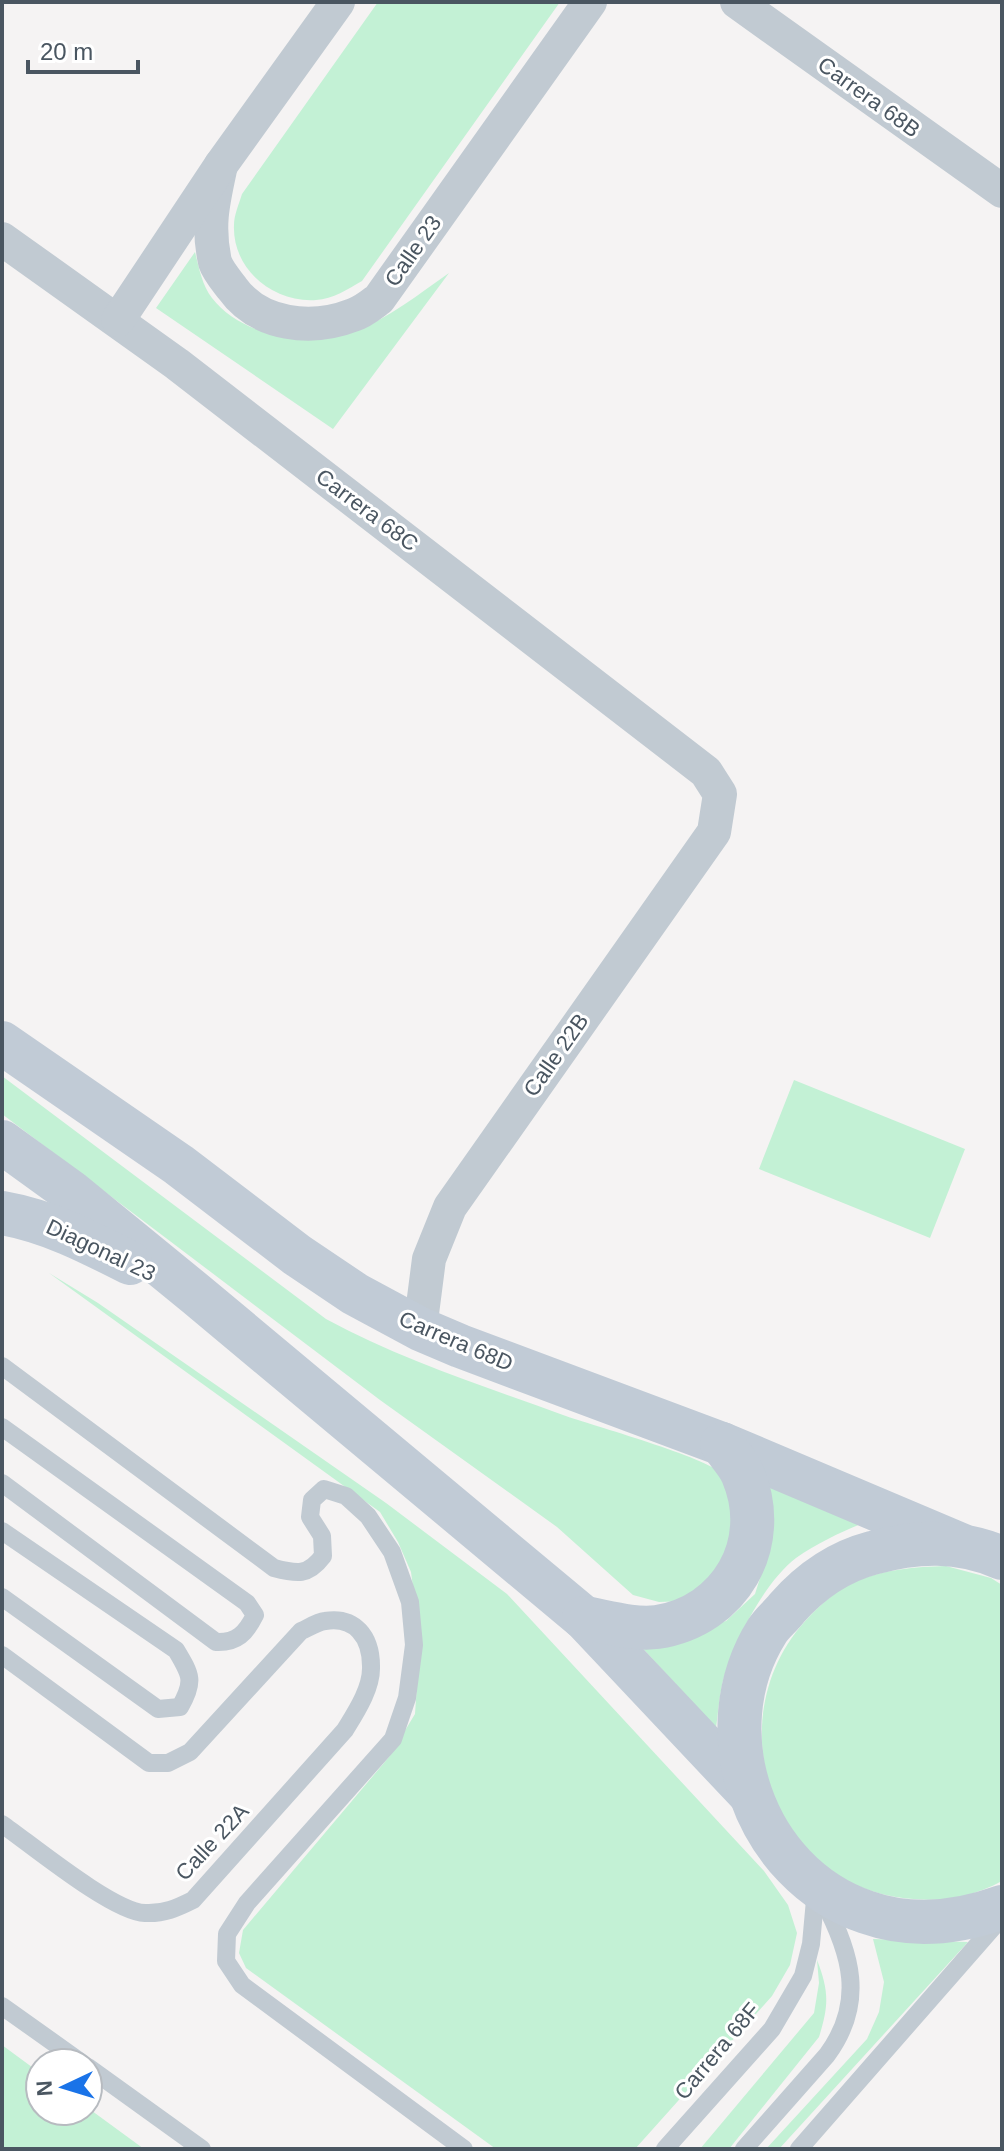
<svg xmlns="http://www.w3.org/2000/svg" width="1004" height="2151" font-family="Helvetica,sans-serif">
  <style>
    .green { fill: #c3f1d5 }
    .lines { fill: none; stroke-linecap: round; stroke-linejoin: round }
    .lane { stroke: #c1cad2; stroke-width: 18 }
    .street { stroke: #c1cad2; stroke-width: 34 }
    .secondary { stroke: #c1cbd6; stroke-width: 44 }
    .labels { text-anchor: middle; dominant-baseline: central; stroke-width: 6; stroke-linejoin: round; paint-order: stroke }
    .street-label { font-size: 22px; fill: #4a5661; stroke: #fff }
  </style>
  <rect width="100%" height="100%" fill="#f5f3f3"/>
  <!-- green -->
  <g class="green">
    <path d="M378 2H560L362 281C348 289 333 299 316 300 273 303 232 269 234 225 234 215 239 204 242 194Z"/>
    <path d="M195 252C199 268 202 285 212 298 242 337 310 348 355 331 389 318 419 294 449 273L333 429 156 308Z"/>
    <path d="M2 1076 326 1319C401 1360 484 1386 563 1415 591 1425 709 1458 722 1474 740 1496 736 1530 737 1557L684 1601 659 1602 633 1595 557 1527 380 1400 2 1114Z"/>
    <path d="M794 1080 965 1149 930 1238 759 1169Z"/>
    <path d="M49 1273 98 1303 386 1503 507 1594 764 1871 788 1905 797 1933 790 1965 772 1996 635 2149H496L246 1968 239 1953 243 1930 389 1757 415 1714 420 1640 411 1572 398 1542 380 1512Z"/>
    <path d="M753 1475 873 1519C846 1530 820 1541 796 1558 764 1582 731 1647 722 1685 719 1699 718 1714 716 1728L636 1641 689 1631 726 1621 755 1594 771 1543Z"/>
    <path d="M946 1566 991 1578 1002 1585V1881C966 1900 936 1903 896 1897 770 1876 721 1723 800 1627 815 1609 835 1590 856 1581 886 1569 914 1567 946 1566Z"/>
    <path d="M873 1939 968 1942 779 2149H766L867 2039 879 2012 884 1982Z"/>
    <path d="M817 1960C829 1991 829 2005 819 2037L729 2149H700L814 2013 819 1983Z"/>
    <path d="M2 2045 40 2073V2111H88V2108L144 2149H2Z"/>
  </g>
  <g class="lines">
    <!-- lane -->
    <g class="lane">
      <path d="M2 1366 274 1568C297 1574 308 1576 323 1556L322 1536 310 1517 312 1500 324 1489 346 1496 368 1516 392 1552 410 1602 414 1645 407 1698 393 1739 247 1903 227 1934 226 1961 242 1985 464 2149"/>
      <path d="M2 1427 247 1603 255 1615C246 1633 237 1643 216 1642L2 1483"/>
      <path d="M2 1531 176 1650C191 1675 195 1681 180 1707L158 1709 2 1597"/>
      <path d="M2 1655 149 1763H168L190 1752 301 1631C308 1628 317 1622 325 1621 355 1616 371 1637 371 1666 372 1688 356 1712 345 1730L193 1900C177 1908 164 1914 145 1913 113 1912 32 1845 2 1824"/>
      <path d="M2 2006 82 2063"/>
      <path d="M88 2067 202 2149"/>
      <path d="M665 2149 772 2029 803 1976 811 1944 816 1889"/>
      <path d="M744 2149 827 2055C866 2002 851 1953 823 1900"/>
      <path d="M799 2149 1002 1917"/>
    </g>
    <!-- street -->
    <g class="street">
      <path d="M737 2 1002 191"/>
      <path d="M221 165C213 202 207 225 215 262 218 271 226 280 232 288 259 326 312 331 353 315 363 312 371 305 379 299L590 2"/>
      <path d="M2 239 177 364 706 772 720 794 714 832 450 1207 429 1259 420 1329"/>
      <path d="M118 320 221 165 338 2"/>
    </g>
    <!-- secondary -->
    <g class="secondary">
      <path d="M2 1043 179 1165 297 1255 355 1294 420 1329 460 1346 722 1444 961 1545"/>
      <path d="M2 1142 71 1192 197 1295 584 1618 748 1792"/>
      <path d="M2 1213C48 1221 89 1242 130 1263"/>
      <path d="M1002 1558C958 1539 917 1541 872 1553 838 1562 810 1582 787 1608 781 1616 772 1623 767 1631 704 1731 754 1874 866 1912 911 1928 958 1923 1002 1907"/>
      <path d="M584 1618C607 1622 634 1630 657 1627 730 1616 772 1544 743 1475 739 1464 729 1454 722 1444"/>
    </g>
  </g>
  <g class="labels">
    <!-- street labels -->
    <g class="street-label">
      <text transform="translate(869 97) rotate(36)">Carrera 68B</text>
      <text transform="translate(413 251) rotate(-55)">Calle 23</text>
      <text transform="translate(367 510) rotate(37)">Carrera 68C</text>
      <text transform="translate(556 1055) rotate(-55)">Calle 22B</text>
      <text transform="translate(101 1250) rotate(25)">Diagonal 23</text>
      <text transform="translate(456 1341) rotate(23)">Carrera 68D</text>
      <text transform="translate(212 1842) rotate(-47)">Calle 22A</text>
      <text transform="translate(717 2051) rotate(-50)">Carrera 68F</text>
    </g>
  </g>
  <!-- border -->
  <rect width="1004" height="2151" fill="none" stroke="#4a5661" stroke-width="8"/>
  <!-- north arrow -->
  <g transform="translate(64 2087) rotate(266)"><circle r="38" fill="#ffffff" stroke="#b7bbc0" stroke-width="2"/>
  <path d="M0-6L14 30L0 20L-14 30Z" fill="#1a73e8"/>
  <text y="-12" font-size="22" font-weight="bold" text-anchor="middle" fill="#4a5661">N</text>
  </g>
  <!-- scale -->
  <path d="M28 60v12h110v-12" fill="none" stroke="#4a5661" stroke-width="4"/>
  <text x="40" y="60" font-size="24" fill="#4a5661" stroke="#ffffff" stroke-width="6" paint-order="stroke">20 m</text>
</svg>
